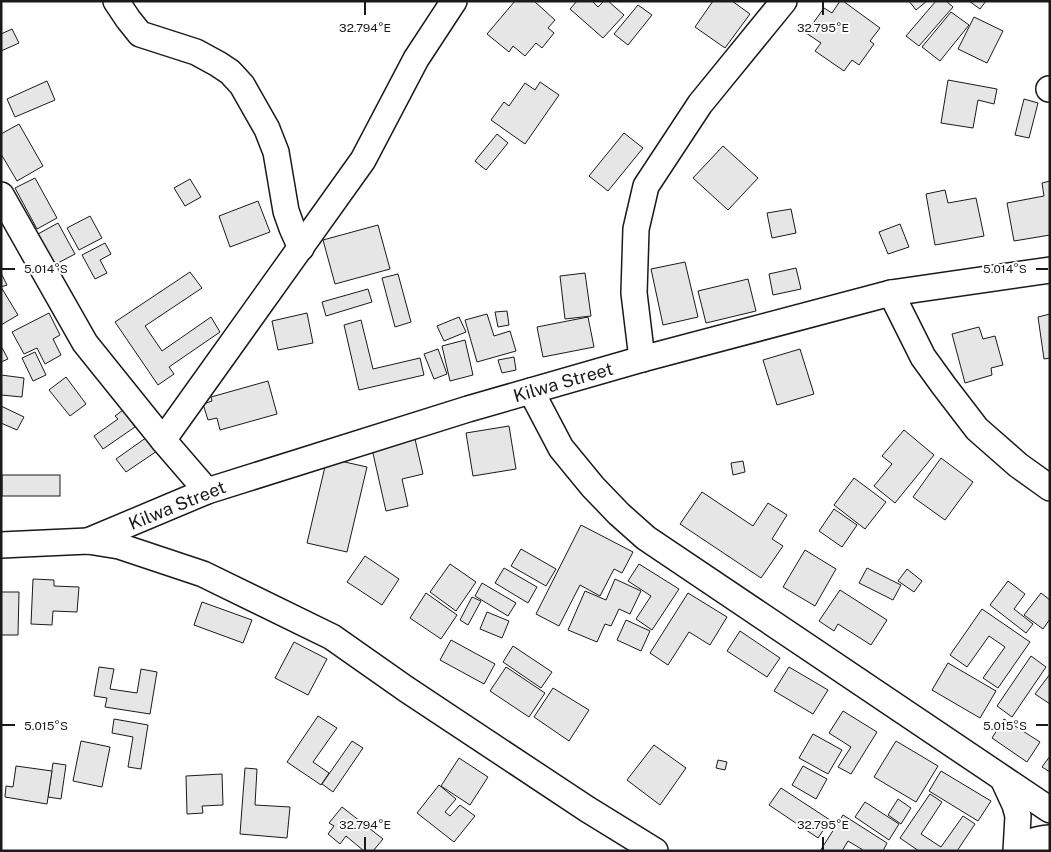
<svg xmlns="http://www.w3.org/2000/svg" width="1051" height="852" font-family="'Public Sans',sans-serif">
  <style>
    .building { fill: #e6e6e6; stroke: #1a1a1a }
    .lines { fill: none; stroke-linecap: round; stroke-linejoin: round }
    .street-casing { stroke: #1a1a1a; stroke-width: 28 }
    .street { stroke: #fff; stroke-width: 25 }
    .ticks { fill: none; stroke: #1a1a1a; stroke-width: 2 }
    .labels { text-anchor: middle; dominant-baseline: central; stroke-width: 4; stroke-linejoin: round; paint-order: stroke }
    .street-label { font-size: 18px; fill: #1a1a1a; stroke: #fff }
    .ticks-label { font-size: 12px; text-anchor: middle; fill: #1a1a1a; stroke: #fff; stroke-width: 4; stroke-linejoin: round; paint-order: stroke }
  </style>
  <rect width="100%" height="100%" fill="#fff"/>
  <!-- building -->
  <g class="building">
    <path d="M515 1H534L555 20 548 28 554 33 542 48 536 43 525 56 513 46 509 52 487 34Z"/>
    <path d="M577 1H592L598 7 604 1H608L624 15 603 38 570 9Z"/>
    <path d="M713 1H732L750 14 725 48 695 27Z"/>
    <path d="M840 1H843L880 28 870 41 874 44 859 65 852 60 844 71 815 51 821 43 806 33 824 8 832 13Z"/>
    <path d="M909 1H927L916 10Z"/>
    <path d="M936 1H946L953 7 919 46 906 36Z"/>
    <path d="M969 1H986L980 9Z"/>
    <path d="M638 5 652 15 628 45 614 34Z"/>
    <path d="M951 12 969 25 940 61 922 47Z"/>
    <path d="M974 17 1003 31 987 63 958 49Z"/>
    <path d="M12 29 19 43 1 51V34Z"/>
    <path d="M948 80 997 89 994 104 978 100 973 128 941 123Z"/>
    <path d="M47 81 55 100 15 117 7 99Z"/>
    <path d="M540 82 559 95 525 144 491 120 504 102 509 106 525 83 535 90Z"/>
    <path d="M1024 99 1038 103 1029 138 1015 135Z"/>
    <path d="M19 124 43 166 17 181 1 154V134Z"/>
    <path d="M624 133 643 148 608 191 589 176Z"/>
    <path d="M497 134 508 143 486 170 475 161Z"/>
    <path d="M723 146 758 178 728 210 693 178Z"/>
    <path d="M35 178 57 218 37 229 15 188Z"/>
    <path d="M190 179 201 197 185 206 174 188Z"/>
    <path d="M1050 181V235L1014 241 1007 203 1044 196 1042 183Z"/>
    <path d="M945 190 948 203 976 198 984 236 935 245 926 194Z"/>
    <path d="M258 201 270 232 230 247 219 216Z"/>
    <path d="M791 209 796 233 772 238 767 213Z"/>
    <path d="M90 216 102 238 79 250 67 228Z"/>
    <path d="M58 223 75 254 54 265 38 234Z"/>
    <path d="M900 224 909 247 888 254 879 232Z"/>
    <path d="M378 225 390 269 335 284 323 240Z"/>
    <path d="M105 243 111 254 100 260 107 273 95 279 82 255Z"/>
    <path d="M685 262 698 317 663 325 651 269Z"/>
    <path d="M796 268 801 289 773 295 769 274Z"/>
    <path d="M190 272 202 288 145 326 162 351 211 317 220 332 169 367 174 374 158 385 115 322Z"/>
    <path d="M1 273 7 285 1 287Z"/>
    <path d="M585 273 591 316 565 319 560 276Z"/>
    <path d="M398 274 411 322 395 327 382 278Z"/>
    <path d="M748 279 756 311 706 323 698 291Z"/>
    <path d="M1 287 18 315 1 325Z"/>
    <path d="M368 289 372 302 326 316 322 302Z"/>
    <path d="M507 311 509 325 498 327 495 312Z"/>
    <path d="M49 313 60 335 53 339 61 355 45 364 37 348 24 354 12 332Z"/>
    <path d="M307 313 313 343 278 350 272 321Z"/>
    <path d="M487 314 494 336 510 331 516 351 477 362 465 320Z"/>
    <path d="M1050 314V358L1044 359 1038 317Z"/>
    <path d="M459 317 466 332 444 341 437 326Z"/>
    <path d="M588 317 594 347 543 357 537 327Z"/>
    <path d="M361 320 373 369 420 358 424 375 359 390 344 325Z"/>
    <path d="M979 327 983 339 995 336 1003 365 991 368 992 375 965 383 952 334Z"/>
    <path d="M465 340 473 375 450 381 442 346Z"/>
    <path d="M1 346 8 359 1 362Z"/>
    <path d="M438 349 447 374 434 379 424 354Z"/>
    <path d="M800 349 814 394 777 405 763 360Z"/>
    <path d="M35 352 46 375 33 381 22 358Z"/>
    <path d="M514 357 516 370 502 373 498 360Z"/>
    <path d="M1 375 24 378 22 397 1 395Z"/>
    <path d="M66 377 86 404 70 416 49 390Z"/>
    <path d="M268 381 277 414 220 430 217 418 208 420 203 404 212 401 211 397Z"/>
    <path d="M1 406 24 417 17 430 1 423Z"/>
    <path d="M123 410 135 427 103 449 94 436 118 419 115 416Z"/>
    <path d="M509 426 516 469 473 476 466 433Z"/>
    <path d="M904 430 934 455 895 503 874 486 892 464 882 456Z"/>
    <path d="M150 435 160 449 126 472 116 459Z"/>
    <path d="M415 439 423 474 402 479 408 506 386 511 372 449Z"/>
    <path d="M327 458 367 467 347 552 307 543Z"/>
    <path d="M941 458 973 482 945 520 913 497Z"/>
    <path d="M743 461 745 472 733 475 731 463Z"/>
    <rect x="2" y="475" width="58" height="21"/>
    <path d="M854 478 886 502 865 529 834 505Z"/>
    <path d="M702 492 753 526 768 503 787 515 772 539 783 546 761 578 680 524Z"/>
    <path d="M834 509 857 525 842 547 819 531Z"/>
    <path d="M581 525 633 552 622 573 614 569 600 596 580 585 559 626 536 614Z"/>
    <path d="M521 549 556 569 546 586 511 566Z"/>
    <path d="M805 550 836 569 815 606 783 587Z"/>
    <path d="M365 556 399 579 382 605 347 582Z"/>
    <path d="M450 564 476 582 456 611 430 592Z"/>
    <path d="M639 564 679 589 652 630 636 619 651 596 628 581Z"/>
    <path d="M504 568 537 587 528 603 495 583Z"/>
    <path d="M867 568 901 585 893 600 859 583Z"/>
    <path d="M907 569 922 581 914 592 898 581Z"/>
    <path d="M33 579 54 580V586L79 587 77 612 53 611 52 625 31 624Z"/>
    <path d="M615 579 641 591 630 614 619 609 611 626 605 624 597 642 568 630 585 591 606 600Z"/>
    <path d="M1008 581 1025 594 1014 609 1033 624 1026 633 990 605Z"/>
    <path d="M482 583 516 603 508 616 475 596Z"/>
    <path d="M840 590 887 620 871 645 838 624 834 631 819 621Z"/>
    <path d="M1 592H19L18 635H1Z"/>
    <path d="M426 593 457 615 441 639 410 618Z"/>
    <path d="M688 593 727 617 710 645 689 632 668 665 650 653Z"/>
    <path d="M1041 593 1050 600V619L1043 629 1024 615Z"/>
    <path d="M472 597 481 601 468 625 460 620Z"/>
    <path d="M202 602 252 620 243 643 194 625Z"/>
    <path d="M982 609 1030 642 998 688 983 678 1005 647 989 636 967 667 950 655Z"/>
    <path d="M487 612 509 621 502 638 480 629Z"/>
    <path d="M626 620 650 631 641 651 617 640Z"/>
    <path d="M740 631 780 658 767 677 727 651Z"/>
    <path d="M451 640 495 664 484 684 440 660Z"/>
    <path d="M294 642 327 659 308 695 275 678Z"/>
    <path d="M513 646 552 672 541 688 503 662Z"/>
    <path d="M1031 656 1046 667 1012 717 997 706Z"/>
    <path d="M948 663 996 691 980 718 932 690Z"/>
    <path d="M99 667 114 669 110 689 137 693 141 669 157 672 150 714 105 707 107 698 94 696Z"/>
    <path d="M506 667 545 693 529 717 490 691Z"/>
    <path d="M789 667 828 690 813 714 774 691Z"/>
    <path d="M1050 674V704L1035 694Z"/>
    <path d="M553 688 589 710 569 741 534 717Z"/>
    <path d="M843 711 877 732 851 774 838 767 851 747 829 733Z"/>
    <path d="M318 716 337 728 313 762 329 773 321 785 287 762Z"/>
    <path d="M114 719 148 725 141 769 128 767 133 737 112 733Z"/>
    <path d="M1004 719 1040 742 1027 762 992 738Z"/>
    <path d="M813 734 842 750 828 774 799 758Z"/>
    <path d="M81 741 110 747 102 787 73 781Z"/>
    <path d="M352 741 363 748 333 792 322 784Z"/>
    <path d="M896 741 938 766 916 802 874 777Z"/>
    <path d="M654 745 686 768 660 805 627 780Z"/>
    <path d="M1050 756V772L1042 767Z"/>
    <path d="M459 758 488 777 470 805 441 786Z"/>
    <path d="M718 760 727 762 725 770 716 768Z"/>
    <path d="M53 763 66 765 61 799 48 797Z"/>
    <path d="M16 766 52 771 47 804 5 797 6 786 13 787Z"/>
    <path d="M803 766 827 779 816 799 792 785Z"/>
    <path d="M245 768 257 769 255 805 290 807 287 838 240 834Z"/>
    <path d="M941 771 991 801 978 821 929 791Z"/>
    <path d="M222 774 223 805 202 806 203 813 187 814 186 776Z"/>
    <path d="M439 785 456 799 445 812 450 816 460 805 475 816 454 842 417 813Z"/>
    <path d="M781 788 830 820 818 838 769 805Z"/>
    <path d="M930 794 942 802 921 834 941 847 963 816 975 824 957 851H919L900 838Z"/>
    <path d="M898 799 911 808 901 824 888 815Z"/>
    <path d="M865 802 899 824 889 840 855 817Z"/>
    <path d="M342 807 383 839 373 851H364L346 836 340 844 328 834 334 826 329 823Z"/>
    <path d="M843 815 887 843 883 851H862L863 850 848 841 842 851H820Z"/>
  </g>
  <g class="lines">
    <defs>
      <g id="street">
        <path d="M116 1 128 19 140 34 196 52 218 64 230 72 242 85 267 129 276 152 286 211 292 228 301 248"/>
        <path d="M1049 89H1050"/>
        <path d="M1 195 85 343 163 440 207 491"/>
        <path d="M891 293 923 357 944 386 977 429 1018 465 1050 488"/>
        <path d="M642 359 634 293 636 229 646 186 700 104 784 1"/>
        <path d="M531 391 561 448 593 487 619 514 646 538 1050 810"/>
        <path d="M163 440 363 160 416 59 454 1"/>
        <path d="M88 541 207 491 468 409 642 359 891 293 1050 270"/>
        <path d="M1 545 88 541 119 546 203 574 332 637 406 689 587 809 655 851"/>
        <path d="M1003 779 1015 805 1018 816 1016 851"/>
        <path d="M1017 851C1027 842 1036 839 1050 838"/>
      </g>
    </defs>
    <!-- street casing -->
    <use href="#street" class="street-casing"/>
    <!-- street -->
    <use href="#street" class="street"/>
  </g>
  <!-- ticks -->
  <path class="ticks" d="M365 2V15M823 2V15M2 269H15M1036 269H1048M2 725H15M1036 725H1048M365 837V850M823 837V850"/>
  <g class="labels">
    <!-- street labels -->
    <g class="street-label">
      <text transform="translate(563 382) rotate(-16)">Kilwa Street</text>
      <text transform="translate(177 505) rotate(-22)">Kilwa Street</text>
    </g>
  </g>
  <g class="ticks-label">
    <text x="365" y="32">32.794°E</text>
    <text x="823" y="32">32.795°E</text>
    <text x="46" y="273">5.014°S</text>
    <text x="1005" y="273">5.014°S</text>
    <text x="46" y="730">5.015°S</text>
    <text x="1005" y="730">5.015°S</text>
    <text x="365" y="829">32.794°E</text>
    <text x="823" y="829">32.795°E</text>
  </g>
  <!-- border -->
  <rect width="1051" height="852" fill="none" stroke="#1a1a1a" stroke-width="5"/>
</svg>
